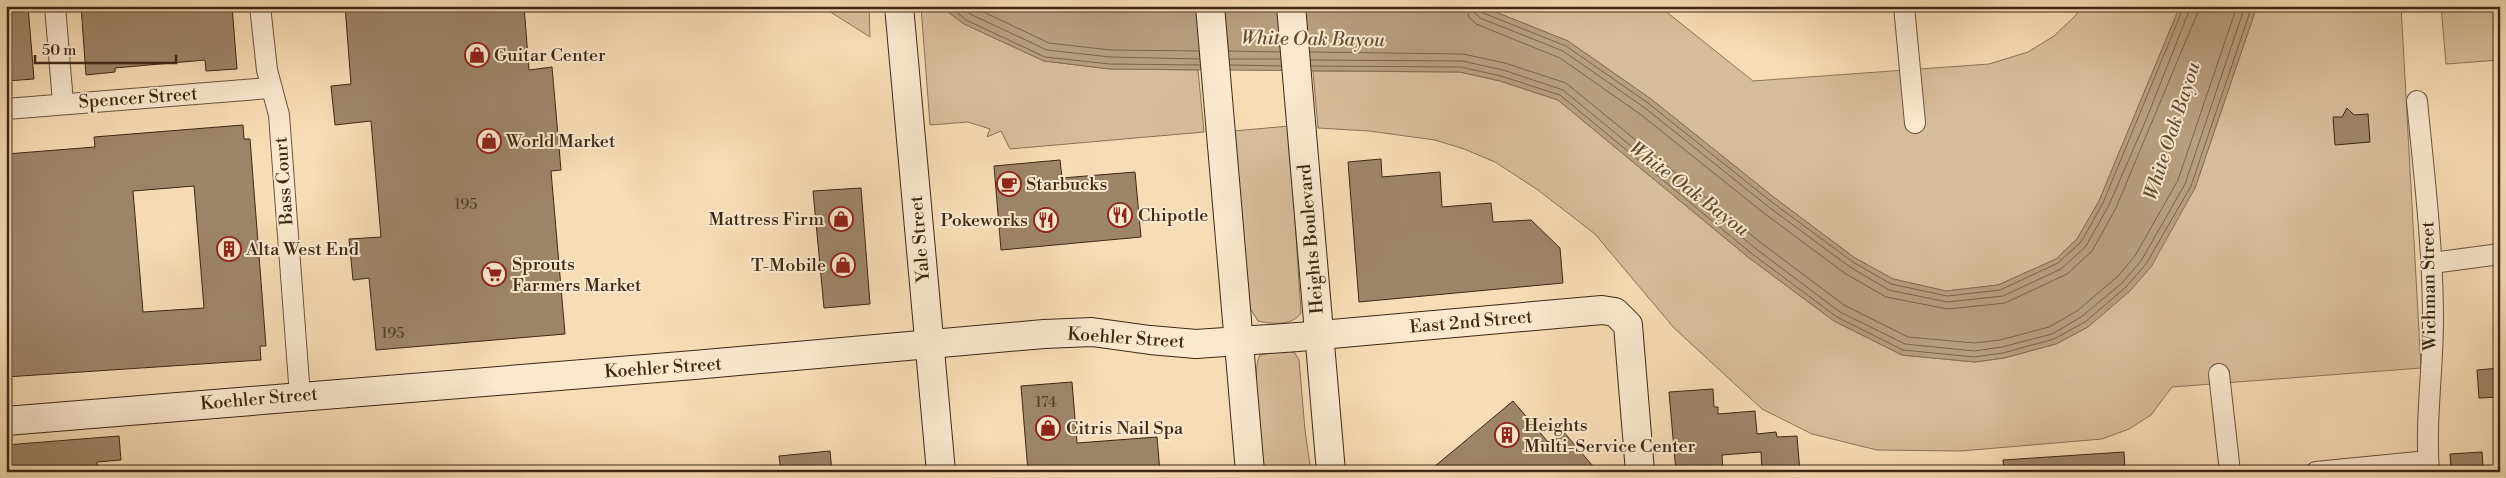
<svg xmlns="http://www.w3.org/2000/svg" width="2506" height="478" font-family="'Libre Bodoni',serif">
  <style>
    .green { fill: #d7be9a; stroke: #8a7357 }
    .water { fill: #b79f7e; stroke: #866f54 }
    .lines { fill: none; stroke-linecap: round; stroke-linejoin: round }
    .shore { stroke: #7a6449; stroke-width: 1 }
    .building { fill: #9d8668; stroke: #3c2814; fill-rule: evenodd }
    .street-casing { stroke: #6b553c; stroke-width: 22 }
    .secondary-casing { stroke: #3c2814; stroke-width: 30 }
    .street { stroke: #fae9cf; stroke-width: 20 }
    .secondary { stroke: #fae9cf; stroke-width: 28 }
    .labels { text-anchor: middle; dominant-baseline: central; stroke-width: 4; stroke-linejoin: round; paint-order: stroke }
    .number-label { font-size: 15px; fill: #544029 }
    .poi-label { font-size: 18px; fill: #3c2814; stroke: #fae9cf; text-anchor: start }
    .street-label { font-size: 18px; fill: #3c2814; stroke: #fae9cf }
    .water-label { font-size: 19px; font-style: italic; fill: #614c34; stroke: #fae9cf }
  </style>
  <rect width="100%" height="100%" fill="#f7ddb5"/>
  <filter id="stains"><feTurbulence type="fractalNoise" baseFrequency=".004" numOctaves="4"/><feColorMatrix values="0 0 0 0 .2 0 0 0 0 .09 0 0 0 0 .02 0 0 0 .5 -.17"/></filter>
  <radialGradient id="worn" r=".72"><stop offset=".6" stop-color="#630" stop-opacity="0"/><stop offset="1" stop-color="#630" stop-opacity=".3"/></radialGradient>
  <!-- green -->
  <g class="green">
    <path d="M821 6H869L870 37Z"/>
    <path d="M921 6H940L964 24 1044 61 1110 69 1198 70 1204 132 1010 149 1001 131 987 137 990 129 968 122 930 125Z"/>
    <path d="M1467 6H1659L1753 81 1989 64 2028 52 2054 36 2076 15 2081 6H2180L2099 201 2077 239 2056 259 1998 285 1946 291 1893 279 1855 258 1776 199 1651 99 1568 41 1488 9Z"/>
    <path d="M2257 6H2401L2421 368 2172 387 2151 415 2129 429 2102 439 1961 451 1877 450 1812 434 1762 409 1674 328 1595 234 1538 190 1495 162 1464 149 1435 140 1369 131 1318 128 1313 71 1460 72 1500 81 1558 100 1748 257 1834 321 1902 355 1975 362 2004 358 2056 344 2088 327 2195 188Z"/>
    <path d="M2441 6H2500V60L2446 64Z"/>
    <path d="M1289 126 1301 313C1293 326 1271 324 1258 321L1250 308 1234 131Z"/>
    <path d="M1287 350 1295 353 1299 360 1305 430 1311 472H1264C1262 449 1250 372 1260 355Z"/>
  </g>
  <!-- water -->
  <path class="water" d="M940 6H1467L1488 9 1568 41 1651 99 1776 199 1855 258 1893 279 1946 291 1998 285 2056 259 2077 239 2099 201 2180 6H2257L2195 188 2151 267 2130 291 2088 327 2056 344 2004 358 1975 362 1902 355 1834 321 1748 257 1558 100 1500 81 1460 72 1110 69 1044 61 964 24Z"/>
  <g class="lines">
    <!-- shore -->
    <g class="shore">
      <path d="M949 6 966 20 1045 57 1110 64 1200 65"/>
      <path d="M959 6 970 14 1047 50 1111 57 1199 59"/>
      <path d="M971 6 1049 43 1111 50 1199 51"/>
      <path d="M1466 6 1469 17 1476 24 1560 58 1640 114 1765 214 1846 274 1886 297 1948 309 2005 303 2067 274 2092 251 2116 208 2197 14 2198 6"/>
      <path d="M1474 6 1475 13 1480 18 1563 51 1645 108 1770 208 1850 267 1889 290 1947 302 2003 296 2061 269 2086 246 2109 205 2146 120 2191 6"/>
      <path d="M1480 6 1483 13 1566 46 1648 103 1773 203 1853 262 1891 284 1947 296 2000 290 2058 263 2081 242 2103 203 2184 6"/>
      <path d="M1229 51 1280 52"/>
      <path d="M1310 52 1463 54 1505 63 1566 83 1760 242 1844 305 1908 337 1974 343 2000 340 2049 327 2077 311 2117 277 2135 256 2178 180 2237 6"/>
      <path d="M1230 59H1281"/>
      <path d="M1311 60 1462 61 1503 70 1563 90 1755 248 1840 312 1905 344 1974 351 2002 347 2052 334 2081 317 2122 283 2141 261 2185 184 2245 6"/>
      <path d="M1230 65 1281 66"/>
      <path d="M1311 66 1461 67 1501 76 1560 95 1751 253 1837 317 1903 350 1974 357 2003 353 2054 339 2085 322 2126 287 2146 264 2191 186 2252 6"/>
    </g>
  </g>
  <!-- building -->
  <g class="building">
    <path d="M6 6H28L34 79 6 81Z"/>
    <path d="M81 6H232L237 69 206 71 205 60 115 68V72L86 75Z"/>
    <path d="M345 6H524L529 70 552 67 561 170 551 171 565 334 376 350 369 278 353 280 349 239 381 237 371 121 335 125 331 86 351 84Z"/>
    <path d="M2347 108 2354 115 2368 114 2370 142 2335 145 2333 117H2342Z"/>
    <path d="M243 125 244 139H250L266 346H260L261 360 6 377V154L95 147 94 137ZM194 186 204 308 143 312 133 191Z"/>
    <path d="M1381 159 1382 177 1440 172 1442 207 1491 203 1493 222 1531 220 1560 248 1563 283 1359 302 1348 162Z"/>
    <path d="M1060 160 1062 178 1135 172 1141 237 1001 250 994 166Z"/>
    <path d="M861 188 870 304 824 308 813 191Z"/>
    <path d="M2500 368V397L2479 398 2477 370Z"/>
    <path d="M1072 382 1077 443 1157 437 1160 472H1028L1021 386Z"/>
    <path d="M1713 389 1714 407H1718V414L1755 411 1757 434 1776 432 1777 437 1797 436 1800 472H1762L1761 452 1722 455 1723 472H1676L1669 392Z"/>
    <path d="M1513 401 1548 442 1562 430 1598 472H1428Z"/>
    <path d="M119 436 121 460 97 462 98 472H6V445Z"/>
    <path d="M830 451 832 472H781L779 456Z"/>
    <path d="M2124 452 2125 472H2004L2003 460Z"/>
    <path d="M2482 452 2483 466 2451 468 2450 454Z"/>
  </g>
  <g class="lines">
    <defs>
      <g id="street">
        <path d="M55 6 63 103"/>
        <path d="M260 6 267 70 279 115 300 396"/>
        <path d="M1904 6 1915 123"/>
        <path d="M2417 101C2424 174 2433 247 2433 320 2433 371 2425 421 2429 472"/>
        <path d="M6 109 270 88"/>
        <path d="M2432 263 2500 254"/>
        <path d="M2219 374 2230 472"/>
        <path d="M2316 472 2428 461"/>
      </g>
      <g id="secondary">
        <path d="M899 6 941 472"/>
        <path d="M1210 6 1250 472"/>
        <path d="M1291 6 1331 472"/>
        <path d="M6 421 694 365 1044 334 1092 332 1150 340 1196 344 1298 337 1602 310 1615 312 1628 325 1640 472"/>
      </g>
    </defs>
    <!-- street casing -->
    <use href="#street" class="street-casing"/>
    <!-- secondary casing -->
    <use href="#secondary" class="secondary-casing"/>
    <!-- street -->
    <use href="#street" class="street"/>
    <!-- secondary -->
    <use href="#secondary" class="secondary"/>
  </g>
  <!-- icons -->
  <defs>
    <symbol id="shop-ring" viewBox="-11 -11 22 22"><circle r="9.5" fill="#fae9cf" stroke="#8f2418" stroke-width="1.5"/><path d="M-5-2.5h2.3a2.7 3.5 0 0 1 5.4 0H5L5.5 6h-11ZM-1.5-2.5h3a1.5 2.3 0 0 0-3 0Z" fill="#8f2418"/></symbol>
    <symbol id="cafe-ring" viewBox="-11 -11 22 22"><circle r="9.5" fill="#fae9cf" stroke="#8f2418" stroke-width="1.5"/><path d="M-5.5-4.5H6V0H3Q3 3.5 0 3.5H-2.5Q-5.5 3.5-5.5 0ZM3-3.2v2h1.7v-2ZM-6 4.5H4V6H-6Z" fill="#8f2418"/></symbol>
    <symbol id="restaurant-ring" viewBox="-11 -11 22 22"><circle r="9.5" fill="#fae9cf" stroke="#8f2418" stroke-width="1.5"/><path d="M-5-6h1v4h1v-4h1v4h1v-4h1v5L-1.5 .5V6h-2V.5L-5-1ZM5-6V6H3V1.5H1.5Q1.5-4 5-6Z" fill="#8f2418"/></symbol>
    <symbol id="building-ring" viewBox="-11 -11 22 22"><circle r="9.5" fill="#fae9cf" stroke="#8f2418" stroke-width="1.5"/><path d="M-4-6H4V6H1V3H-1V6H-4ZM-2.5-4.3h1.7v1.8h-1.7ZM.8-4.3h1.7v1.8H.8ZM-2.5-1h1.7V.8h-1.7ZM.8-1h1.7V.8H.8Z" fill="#8f2418"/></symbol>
    <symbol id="supermarket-ring" viewBox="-11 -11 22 22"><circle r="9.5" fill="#fae9cf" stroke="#8f2418" stroke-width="1.5"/><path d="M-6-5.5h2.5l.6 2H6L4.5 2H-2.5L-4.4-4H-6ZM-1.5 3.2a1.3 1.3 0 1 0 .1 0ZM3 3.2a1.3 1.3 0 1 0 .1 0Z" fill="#8f2418"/></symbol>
  </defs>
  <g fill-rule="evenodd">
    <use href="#shop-ring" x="463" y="41" width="28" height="28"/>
    <use href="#shop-ring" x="475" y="127" width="28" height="28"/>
    <use href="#cafe-ring" x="995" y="170" width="28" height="28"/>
    <use href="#restaurant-ring" x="1106" y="201" width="28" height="28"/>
    <use href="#shop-ring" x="827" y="205" width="28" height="28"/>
    <use href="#restaurant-ring" x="1032" y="206" width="28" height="28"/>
    <use href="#building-ring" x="215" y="235" width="28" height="28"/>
    <use href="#shop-ring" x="829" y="251" width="28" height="28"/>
    <use href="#supermarket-ring" x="480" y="260" width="28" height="28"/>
    <use href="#shop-ring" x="1034" y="414" width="28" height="28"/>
    <use href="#building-ring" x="1493" y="421" width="28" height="28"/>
  </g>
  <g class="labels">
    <!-- number labels -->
    <g class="number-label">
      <text x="466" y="204">195</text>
      <text x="393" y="333">195</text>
      <text x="1046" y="402">174</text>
    </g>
    <!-- poi labels -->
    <g class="poi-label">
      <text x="494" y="55">Guitar Center</text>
      <text x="506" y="141">World Market</text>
      <text x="1026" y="184">Starbucks</text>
      <text x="1138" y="215">Chipotle</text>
      <text x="824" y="219" text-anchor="end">Mattress Firm</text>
      <text x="1028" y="220" text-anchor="end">Pokeworks</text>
      <text x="246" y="249">Alta West End</text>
      <text x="512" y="264">Sprouts<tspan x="512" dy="21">Farmers Market</tspan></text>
      <text x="826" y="265" text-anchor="end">T-Mobile</text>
      <text x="1524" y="425">Heights<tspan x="1524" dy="21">Multi-Service Center</tspan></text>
      <text x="1066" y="428">Citris Nail Spa</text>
    </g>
    <!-- street labels -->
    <g class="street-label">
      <text transform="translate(138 98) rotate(-4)">Spencer Street</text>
      <text transform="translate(284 181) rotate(-94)">Bass Court</text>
      <text transform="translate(920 239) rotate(-95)">Yale Street</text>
      <text transform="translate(1311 239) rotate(-95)">Heights Boulevard</text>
      <text transform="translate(2429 286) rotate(-91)">Wichman Street</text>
      <text transform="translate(1471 322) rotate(-5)">East 2nd Street</text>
      <text transform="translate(1126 338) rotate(4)">Koehler Street</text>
      <text transform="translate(663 368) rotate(-4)">Koehler Street</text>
      <text transform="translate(259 399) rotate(-5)">Koehler Street</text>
    </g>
    <!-- water labels -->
    <g class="water-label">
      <text transform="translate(1313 39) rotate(1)">White Oak Bayou</text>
      <text transform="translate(2172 131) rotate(-72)">White Oak Bayou</text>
      <text transform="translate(1689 189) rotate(37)">White Oak Bayou</text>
    </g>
  </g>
  <!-- margin -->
  <rect width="2506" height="478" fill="none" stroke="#f7ddb5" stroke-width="25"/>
  <rect x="8" y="8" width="2491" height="463" fill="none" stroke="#3c2814" stroke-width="2.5"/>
  <rect x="12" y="12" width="2481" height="453" fill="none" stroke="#3c2814"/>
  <!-- scale -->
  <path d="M35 55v8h141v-8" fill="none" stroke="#3c2814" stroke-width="2.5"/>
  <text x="42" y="55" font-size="15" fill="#3c2814" stroke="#fae9cf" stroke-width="4" paint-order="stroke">50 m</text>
  <rect width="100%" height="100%" filter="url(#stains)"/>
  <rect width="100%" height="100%" fill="url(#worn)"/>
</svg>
